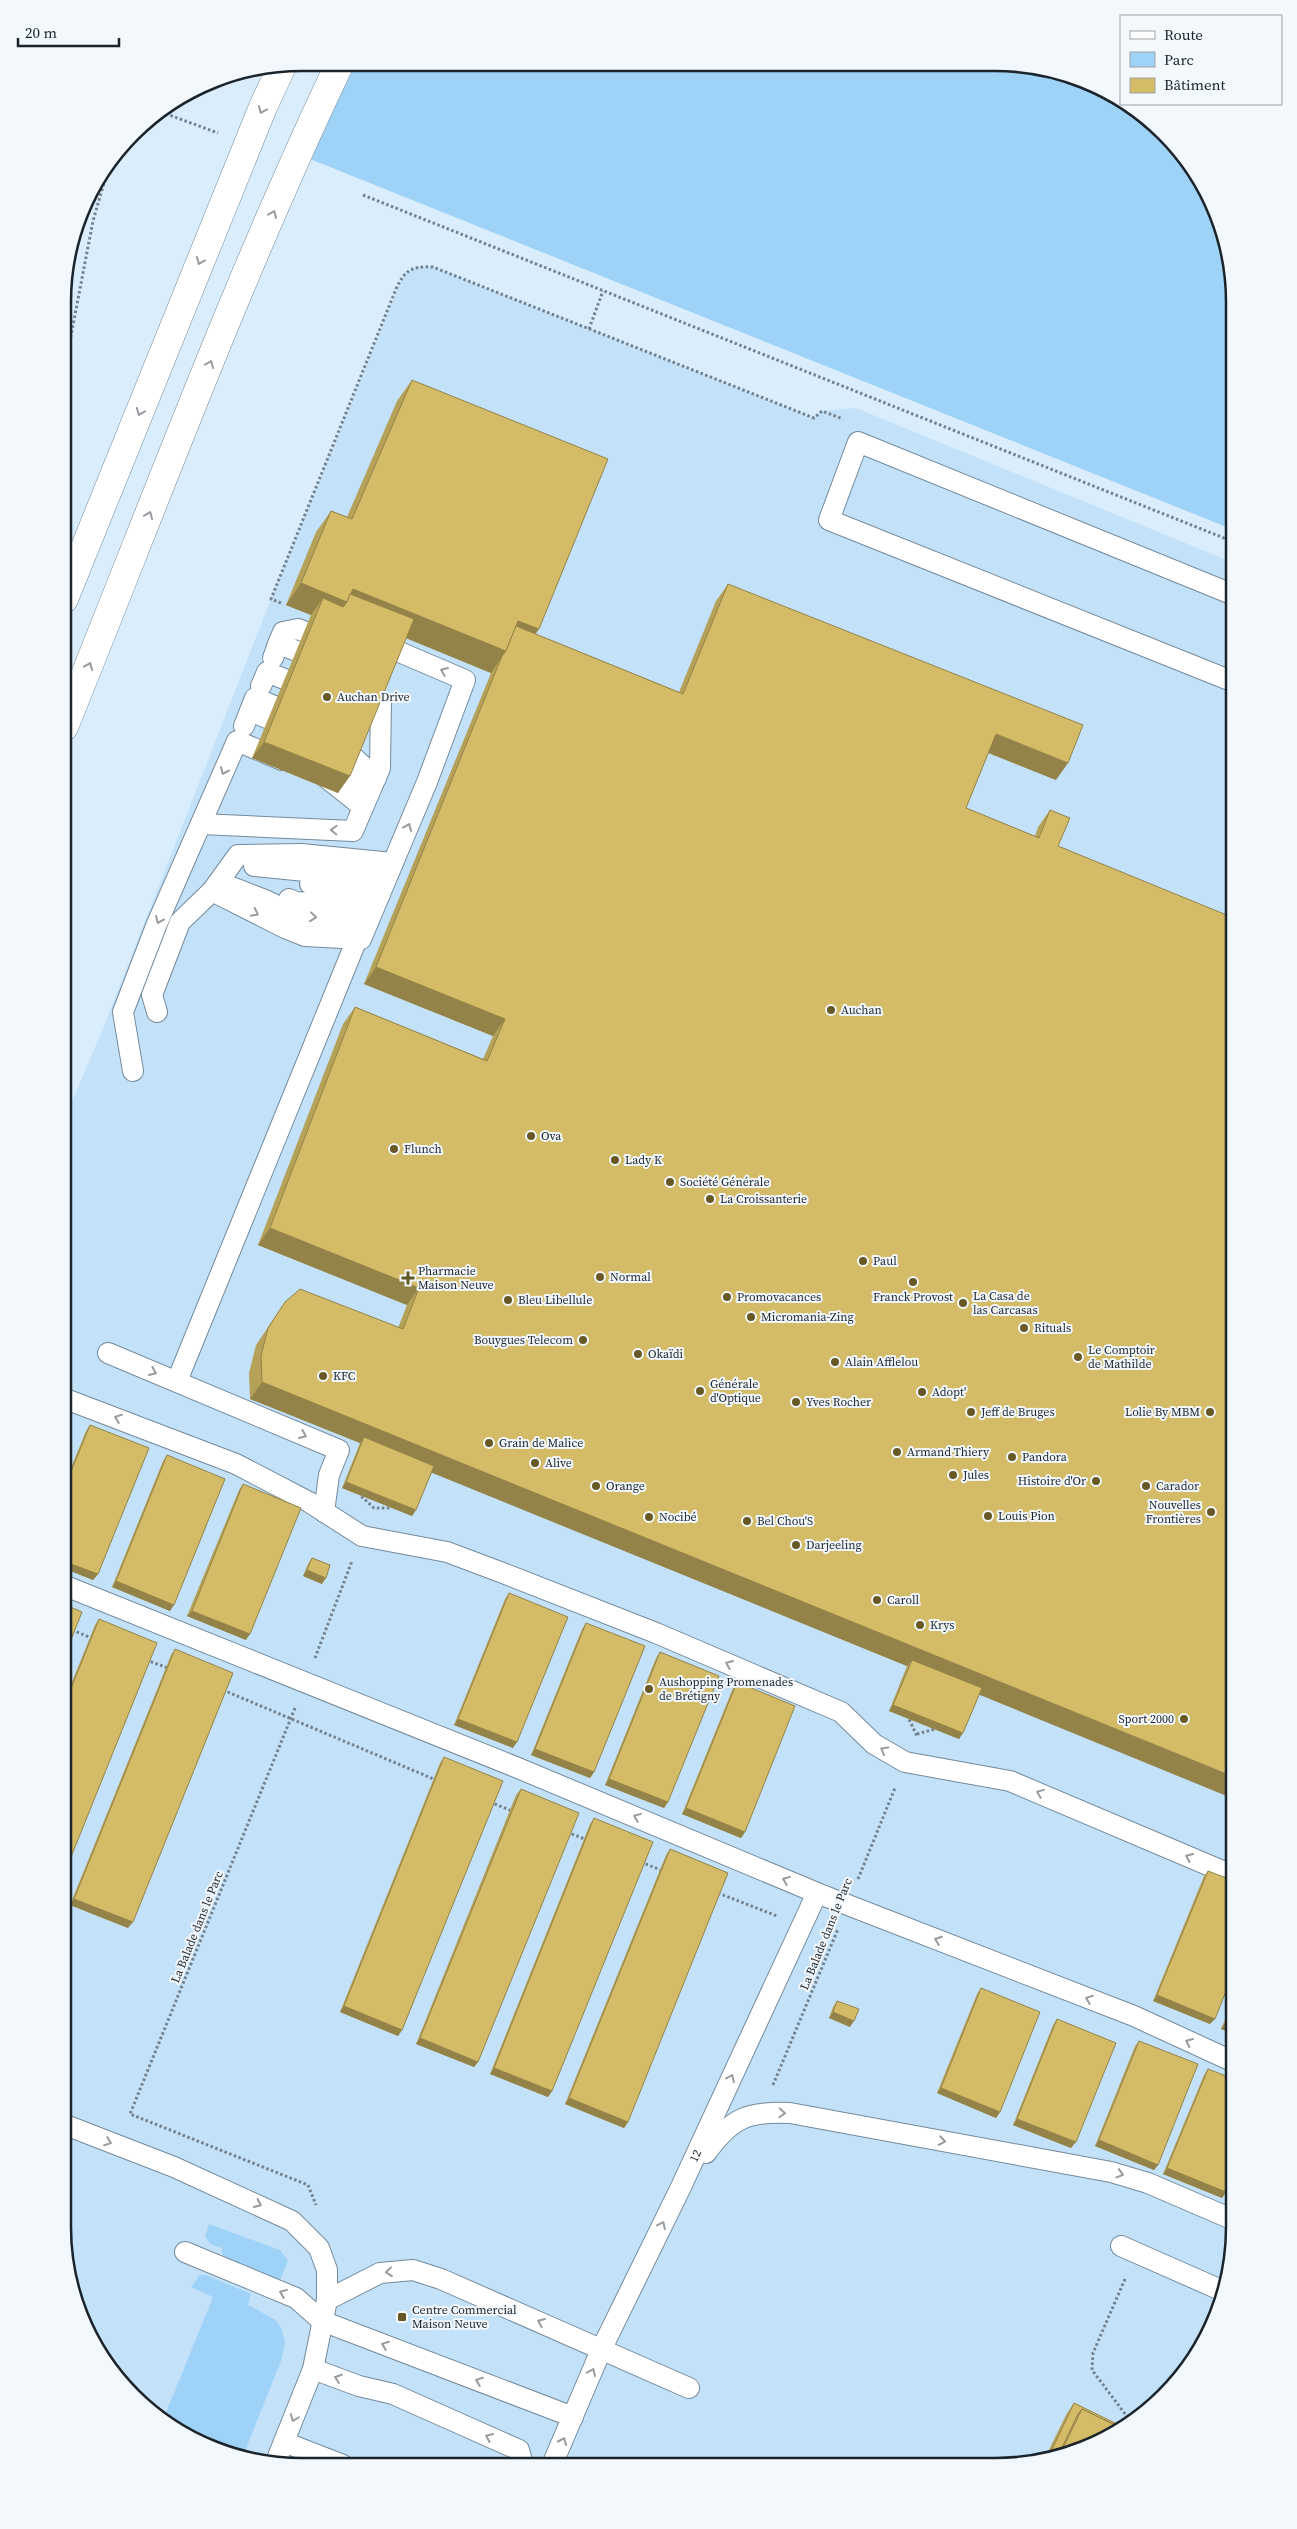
<svg xmlns="http://www.w3.org/2000/svg" width="1297" height="2529" font-family="'Source Serif 4',serif">
	<rect width="100%" height="100%" fill="#d9edfc"/>
	<polygon fill="#c3e2fa" points="419,266 433,267 814,418 822,411 856,408 1234,563 1234,2243 1216,2318 1185,2373 1128,2426 1072,2454 995,2466 271,2464 196,2442 144,2407 103,2360 75,2304 63,2227 64,1120 104,1026 271,599 404,274"/>
	<g fill="#9fd2f7">
		<polygon points="356,63 1041,67 1101,87 1121,101 1121,104 1126,104 1153,122 1194,169 1222,225 1234,302 1234,530 310,159"/>
		<polygon points="209,2224 280,2250 288,2261 279,2282 223,2260 222,2248 210,2244 205,2236"/>
		<polygon points="200,2275 206,2275 251,2294 248,2305 276,2320 282,2330 285,2343 281,2361 243,2456 196,2442 163,2420 213,2297 191,2287"/>
	</g>
	<g fill="none" stroke-linecap="round" stroke-linejoin="round">
		<defs>
			<g id="lane">
				<polyline points="278,644 283,632 298,629 329,642"/>
				<polyline points="273,658 278,644 321,660"/>
				<polyline points="1234,682 829,520 858,442 1234,595"/>
				<polyline points="261,686 267,672 309,689"/>
				<polyline points="250,711 255,698 298,716"/>
				<polyline points="244,726 250,711 293,729"/>
				<polyline points="338,743 376,778"/>
				<polyline points="332,757 369,793"/>
				<polyline points="319,772 363,807"/>
				<polyline points="201,824 353,831 380,768 381,702 359,685"/>
				<polyline points="254,866 386,879"/>
				<polyline points="221,883 265,900 296,915 368,922"/>
				<polyline points="310,884 380,894"/>
				<polyline points="212,891 285,928 305,936 361,939 427,782 465,680 376,642"/>
				<polyline points="289,899 296,902 374,907"/>
				<polyline points="157,1012 152,995 180,922 212,891 238,855 301,854 393,863"/>
				<polyline points="133,1071 123,1012 156,926 237,741 282,760"/>
				<polyline points="108,1353 339,1450 329,1475 324,1512"/>
				<polyline points="177,1381 357,939"/>
				<polyline points="63,1398 236,1464 309,1502 362,1536 447,1552 503,1573 656,1633 841,1712 874,1744 905,1762 1010,1781 1234,1876"/>
				<polyline points="63,1585 518,1768 817,1893 1134,2016 1234,2062"/>
				<polyline points="63,2124 174,2167 292,2221 319,2248 327,2270 327,2300 313,2369 275,2464"/>
				<path d="M 706,2153 C 731,2118 748,2111 790,2113 L 1111,2172 L 1148,2183 L 1234,2220"/>
				<polyline points="1121,2246 1223,2291"/>
				<polyline points="185,2252 296,2298 322,2321 573,2417"/>
				<polyline points="327,2300 380,2273 413,2270 441,2279 689,2388"/>
				<polyline points="313,2369 359,2386 393,2394 519,2450 523,2465"/>
				<polyline points="284,2442 343,2465"/>
				<path id="s1" d="M 552,2465 L 602,2348 L 680,2189 L 817,1893"/>
			</g>
			<g id="primary">
				<polyline points="64,599 263,107 282,66"/>
				<path d="M 64,727 C 154,505 237,279 340,63"/>
			</g>
		</defs>
		<use href="#lane" stroke="#738a9b" stroke-width="22"/>
		<use href="#primary" stroke="#738a9b" stroke-width="29"/>
		<g stroke="#73818c" stroke-width="3" stroke-dasharray="2.5 2.5" stroke-linecap="butt">
			<polyline points="161,112 218,133"/>
			<polyline points="363,195 1234,542"/>
			<polyline points="589,329 603,291"/>
			<polyline points="64,372 93,221 108,169"/>
			<path d="M 281,603 L 271,599 L 396,289 C 405,270 411,266 433,267 L 814,418 L 822,411 L 843,419"/>
			<polyline points="363,1492 361,1496 374,1508 391,1508 392,1505"/>
			<polyline points="72,1630 94,1639"/>
			<polyline points="315,1658 352,1561"/>
			<polyline points="146,1660 168,1668"/>
			<polyline points="223,1690 436,1780"/>
			<polyline points="295,1708 130,2114 308,2185 316,2205"/>
			<polyline points="911,1715 909,1719 917,1736"/>
			<polyline points="917,1734 935,1729 936,1726"/>
			<polyline points="490,1802 512,1811"/>
			<polyline points="567,1832 587,1840"/>
			<polyline points="641,1862 663,1871"/>
			<polyline points="858,1879 895,1788"/>
			<polyline points="718,1893 777,1916"/>
			<polyline points="773,2085 838,1929"/>
			<polyline points="1125,2279 1093,2353 1092,2370 1132,2423"/>
		</g>
		<use href="#lane" stroke="#fff" stroke-width="20"/>
		<use href="#primary" stroke="#fff" stroke-width="28"/>
	</g>
	<g fill="#b6a159">
		<polygon points="412,380 536,634 679,692 716,601 728,584 1056,780 988,753 966,808 1035,836 1038,827 1050,810 1058,846 979,1695 959,1739 889,1711 907,1666 432,1472 412,1516 342,1488 360,1443 250,1399 249,1373 256,1345 285,1302 398,1328 407,1305 258,1245 343,1024 355,1007 483,1059 493,1036 364,984 491,673 406,638 338,793 252,758 311,615 286,605 316,532 331,511 347,517 397,401"/>
		<polygon points="90,1425 98,1574 93,1580 63,1568 63,1487 86,1431"/>
		<polygon points="167,1455 170,1611 112,1587 163,1461"/>
		<polygon points="243,1484 246,1640 187,1616 239,1490"/>
		<polygon points="312,1558 322,1584 303,1576 308,1564"/>
		<polygon points="509,1593 513,1748 454,1725 505,1599"/>
		<polygon points="99,1619 63,1877 63,1704 95,1625"/>
		<polygon points="586,1623 594,1772 590,1778 531,1755 582,1629"/>
		<polygon points="175,1649 128,1928 70,1905 171,1655"/>
		<polygon points="660,1652 668,1802 664,1808 605,1785 656,1658"/>
		<polygon points="737,1682 745,1832 741,1838 682,1814 733,1688"/>
		<polygon points="444,1757 402,2030 398,2036 340,2012 440,1763"/>
		<polygon points="521,1789 478,2062 474,2067 416,2044 516,1795"/>
		<polygon points="594,1818 552,2091 548,2097 490,2074 590,1824"/>
		<polygon points="670,1849 628,2122 624,2128 565,2104 666,1855"/>
		<polygon points="1208,1871 1210,2024 1153,2001 1204,1876"/>
		<polygon points="981,1988 1000,2112 996,2118 937,2093 977,1994"/>
		<polygon points="1234,1998 1234,2034 1221,2029"/>
		<polygon points="837,2001 850,2027 829,2018 833,2007"/>
		<polygon points="1057,2019 1071,2148 1013,2125 1053,2025"/>
		<polygon points="1139,2041 1158,2165 1154,2170 1095,2146 1135,2046"/>
		<polygon points="1208,2069 1226,2192 1222,2198 1163,2174 1204,2075"/>
		<polygon points="1074,2403 1125,2428 1072,2454 1045,2458 1066,2415"/>
	</g>
	<g fill="#948348">
		<polygon points="301,583 353,589 506,651 491,673 340,611 323,598 311,615 286,605"/>
		<polygon points="518,621 539,629 524,651 507,644"/>
		<polygon points="996,734 1068,763 1056,780 984,751"/>
		<polygon points="264,742 350,776 338,793 252,758"/>
		<polygon points="376,967 505,1019 493,1036 364,984"/>
		<polygon points="270,1228 419,1288 407,1305 258,1245"/>
		<polygon points="262,1382 1234,1777 1234,1799 909,1666 912,1660 907,1666 361,1444 364,1437 360,1443 250,1399"/>
		<polygon points="346,1482 416,1510 412,1516 342,1488"/>
		<polygon points="63,1561 98,1574 93,1580 63,1568"/>
		<polygon points="307,1570 326,1578 322,1584 303,1576"/>
		<polygon points="116,1581 174,1605 170,1611 112,1587"/>
		<polygon points="192,1611 250,1634 246,1640 187,1616"/>
		<polygon points="893,1705 963,1733 959,1739 889,1711"/>
		<polygon points="458,1719 517,1742 513,1748 454,1725"/>
		<polygon points="535,1749 594,1772 590,1778 531,1755"/>
		<polygon points="609,1779 668,1802 664,1808 605,1785"/>
		<polygon points="686,1808 745,1832 741,1838 682,1814"/>
		<polygon points="74,1899 133,1922 128,1928 70,1905"/>
		<polygon points="1157,1995 1215,2019 1210,2024 1153,2001"/>
		<polygon points="344,2006 402,2030 398,2036 340,2012"/>
		<polygon points="833,2012 854,2021 850,2027 829,2018"/>
		<polygon points="1225,2023 1234,2027 1234,2034 1221,2029"/>
		<polygon points="420,2038 478,2062 474,2067 416,2044"/>
		<polygon points="494,2068 552,2091 548,2097 490,2074"/>
		<polygon points="941,2088 1000,2112 996,2118 937,2093"/>
		<polygon points="569,2098 628,2122 624,2128 565,2104"/>
		<polygon points="1017,2119 1076,2142 1071,2148 1013,2125"/>
		<polygon points="1099,2140 1158,2165 1154,2170 1095,2146"/>
		<polygon points="1167,2168 1226,2192 1222,2198 1163,2174"/>
	</g>
	<g fill="#d4bb67" stroke="#948348">
		<polygon points="412,380 608,459 539,629 518,621 506,651 353,589 347,602 301,583 331,511 352,519"/>
		<polygon points="728,584 1083,725 1068,763 996,734 966,808 1039,838 1050,810 1070,818 1058,846 1234,918 1234,1777 262,1382 261,1356 268,1328 285,1302 300,1289 403,1329 419,1288 270,1228 355,1007 487,1061 505,1019 376,967 502,656 506,651 516,626 683,694"/>
		<polygon points="350,594 414,619 350,776 264,742 323,598 343,607 347,602"/>
		<polygon points="90,1425 149,1448 98,1574 63,1561 63,1491"/>
		<polygon points="364,1437 434,1466 416,1510 346,1482"/>
		<polygon points="167,1455 225,1479 174,1605 116,1581"/>
		<polygon points="243,1484 301,1508 250,1634 192,1611"/>
		<polygon points="312,1558 330,1565 326,1578 307,1570"/>
		<polygon points="509,1593 568,1617 517,1742 458,1719"/>
		<polygon points="63,1604 82,1612 63,1660"/>
		<polygon points="99,1619 157,1643 63,1877 63,1708"/>
		<polygon points="586,1623 645,1646 594,1772 535,1749"/>
		<polygon points="175,1649 233,1673 133,1922 74,1899"/>
		<polygon points="660,1652 719,1676 668,1802 609,1779"/>
		<polygon points="912,1660 982,1688 963,1733 893,1705"/>
		<polygon points="737,1682 795,1706 745,1832 686,1808"/>
		<polygon points="444,1757 503,1781 402,2030 344,2006"/>
		<polygon points="521,1789 579,1813 478,2062 420,2038"/>
		<polygon points="594,1818 653,1842 552,2091 494,2068"/>
		<polygon points="670,1849 728,1873 628,2122 569,2098"/>
		<polygon points="1208,1871 1234,1881 1234,1971 1215,2019 1157,1995"/>
		<polygon points="981,1988 1040,2012 1000,2112 941,2088"/>
		<polygon points="837,2001 859,2009 854,2021 833,2012"/>
		<polygon points="1234,2002 1234,2027 1225,2023"/>
		<polygon points="1057,2019 1116,2043 1076,2142 1017,2119"/>
		<polygon points="1139,2041 1198,2064 1158,2165 1099,2140"/>
		<polygon points="1208,2069 1234,2079 1234,2173 1226,2192 1167,2168"/>
		<polygon points="1074,2403 1125,2428 1123,2429 1082,2409 1078,2414 1058,2456 1048,2458"/>
		<polygon points="1082,2409 1123,2429 1072,2454 1059,2456"/>
	</g>
	<defs><path id="oneway-chevron" d="M-2-3.5L2.5 0L-2 3.5" fill="none" stroke-width="1.6" stroke-linecap="round" stroke-linejoin="round" transform="scale(1.25)"/></defs>
	<g stroke="#989ca0">
		<use href="#oneway-chevron" transform="translate(262 110) rotate(113)"/>
		<use href="#oneway-chevron" transform="translate(273 214) rotate(-67)"/>
		<use href="#oneway-chevron" transform="translate(200 261) rotate(112)"/>
		<use href="#oneway-chevron" transform="translate(210 364) rotate(-68)"/>
		<use href="#oneway-chevron" transform="translate(140 412) rotate(112)"/>
		<use href="#oneway-chevron" transform="translate(149 515) rotate(-68)"/>
		<use href="#oneway-chevron" transform="translate(89 666) rotate(-68)"/>
		<use href="#oneway-chevron" transform="translate(444 671) rotate(-157)"/>
		<use href="#oneway-chevron" transform="translate(224 771) rotate(114)"/>
		<use href="#oneway-chevron" transform="translate(408 827) rotate(-67)"/>
		<use href="#oneway-chevron" transform="translate(334 830) rotate(-178)"/>
		<use href="#oneway-chevron" transform="translate(255 913) rotate(27)"/>
		<use href="#oneway-chevron" transform="translate(313 917) rotate(6)"/>
		<use href="#oneway-chevron" transform="translate(159 920) rotate(114)"/>
		<use href="#oneway-chevron" transform="translate(153 1372) rotate(23)"/>
		<use href="#oneway-chevron" transform="translate(118 1418) rotate(-159)"/>
		<use href="#oneway-chevron" transform="translate(303 1435) rotate(23)"/>
		<use href="#oneway-chevron" transform="translate(729 1664) rotate(-157)"/>
		<use href="#oneway-chevron" transform="translate(884 1750) rotate(-150)"/>
		<use href="#oneway-chevron" transform="translate(1040 1793) rotate(-158)"/>
		<use href="#oneway-chevron" transform="translate(637 1817) rotate(-158)"/>
		<use href="#oneway-chevron" transform="translate(1189 1857) rotate(-156)"/>
		<use href="#oneway-chevron" transform="translate(786 1880) rotate(-158)"/>
		<use href="#oneway-chevron" transform="translate(938 1940) rotate(-160)"/>
		<use href="#oneway-chevron" transform="translate(1089 1999) rotate(-159)"/>
		<use href="#oneway-chevron" transform="translate(1189 2042) rotate(-155)"/>
		<use href="#oneway-chevron" transform="translate(731 2078) rotate(-65)"/>
		<use href="#oneway-chevron" transform="translate(782 2113) rotate(3)"/>
		<use href="#oneway-chevron" transform="translate(942 2141) rotate(10)"/>
		<use href="#oneway-chevron" transform="translate(108 2142) rotate(21)"/>
		<use href="#oneway-chevron" transform="translate(1120 2174) rotate(17)"/>
		<use href="#oneway-chevron" transform="translate(258 2204) rotate(25)"/>
		<use href="#oneway-chevron" transform="translate(662 2225) rotate(-64)"/>
		<use href="#oneway-chevron" transform="translate(389 2272) rotate(174)"/>
		<use href="#oneway-chevron" transform="translate(283 2293) rotate(-158)"/>
		<use href="#oneway-chevron" transform="translate(541 2322) rotate(-157)"/>
		<use href="#oneway-chevron" transform="translate(385 2345) rotate(-159)"/>
		<use href="#oneway-chevron" transform="translate(592 2372) rotate(-67)"/>
		<use href="#oneway-chevron" transform="translate(338 2378) rotate(-160)"/>
		<use href="#oneway-chevron" transform="translate(479 2381) rotate(-159)"/>
		<use href="#oneway-chevron" transform="translate(294 2418) rotate(111)"/>
		<use href="#oneway-chevron" transform="translate(489 2437) rotate(-156)"/>
		<use href="#oneway-chevron" transform="translate(563 2441) rotate(-66)"/>
	</g>
	<g fill="#675825" stroke="#f3f8fc" stroke-width="2">
		<circle cx="327" cy="697" r="5"/>
		<circle cx="831" cy="1010" r="5"/>
		<circle cx="531" cy="1136" r="5"/>
		<circle cx="394" cy="1149" r="5"/>
		<circle cx="615" cy="1160" r="5"/>
		<circle cx="670" cy="1182" r="5"/>
		<circle cx="710" cy="1199" r="5"/>
		<circle cx="863" cy="1261" r="5"/>
		<circle cx="600" cy="1277" r="5"/>
		<path d="M405.5 1270.5h5v5h5v5h-5v5h-5v-5h-5v-5h5z"/>
		<circle cx="913" cy="1282" r="5"/>
		<circle cx="727" cy="1297" r="5"/>
		<circle cx="508" cy="1300" r="5"/>
		<circle cx="963" cy="1303" r="5"/>
		<circle cx="751" cy="1317" r="5"/>
		<circle cx="1024" cy="1328" r="5"/>
		<circle cx="583" cy="1340" r="5"/>
		<circle cx="638" cy="1354" r="5"/>
		<circle cx="1078" cy="1357" r="5"/>
		<circle cx="835" cy="1362" r="5"/>
		<circle cx="323" cy="1376" r="5"/>
		<circle cx="700" cy="1391" r="5"/>
		<circle cx="922" cy="1392" r="5"/>
		<circle cx="796" cy="1402" r="5"/>
		<circle cx="971" cy="1412" r="5"/>
		<circle cx="1210" cy="1412" r="5"/>
		<circle cx="489" cy="1443" r="5"/>
		<circle cx="897" cy="1452" r="5"/>
		<circle cx="1012" cy="1457" r="5"/>
		<circle cx="535" cy="1463" r="5"/>
		<circle cx="953" cy="1475" r="5"/>
		<circle cx="1096" cy="1481" r="5"/>
		<circle cx="596" cy="1486" r="5"/>
		<circle cx="1146" cy="1486" r="5"/>
		<circle cx="1211" cy="1512" r="5"/>
		<circle cx="988" cy="1516" r="5"/>
		<circle cx="649" cy="1517" r="5"/>
		<circle cx="747" cy="1521" r="5"/>
		<circle cx="796" cy="1545" r="5"/>
		<circle cx="877" cy="1600" r="5"/>
		<circle cx="920" cy="1625" r="5"/>
		<circle cx="649" cy="1689" r="5"/>
		<circle cx="1184" cy="1719" r="5"/>
		<rect x="397" y="2312" width="10" height="10" rx="2.5"/>
	</g>
	<g text-anchor="middle" stroke-width="4" stroke-linejoin="round" paint-order="stroke">
		<g font-size="12" fill="#1b242b" stroke="#f3f8fc" text-anchor="start">
			<text x="337" y="701">Auchan Drive</text>
			<text x="841" y="1014">Auchan</text>
			<text x="541" y="1140">Ova</text>
			<text x="404" y="1153">Flunch</text>
			<text x="625" y="1164">Lady K</text>
			<text x="680" y="1186">Société Générale</text>
			<text x="720" y="1203">La Croissanterie</text>
			<text x="873" y="1265">Paul</text>
			<text x="418" y="1275">Pharmacie<tspan x="418" dy="14">Maison Neuve</tspan></text>
			<text x="610" y="1281">Normal</text>
			<text x="973" y="1300">La Casa de<tspan x="973" dy="14">las Carcasas</tspan></text>
			<text x="737" y="1301">Promovacances</text>
			<text x="913" y="1301" text-anchor="middle">Franck Provost</text>
			<text x="518" y="1304">Bleu Libellule</text>
			<text x="761" y="1321">Micromania-Zing</text>
			<text x="1034" y="1332">Rituals</text>
			<text x="573" y="1344" text-anchor="end">Bouygues Telecom</text>
			<text x="1088" y="1354">Le Comptoir<tspan x="1088" dy="14">de Mathilde</tspan></text>
			<text x="648" y="1358">Okaïdi</text>
			<text x="845" y="1366">Alain Afflelou</text>
			<text x="333" y="1380">KFC</text>
			<text x="710" y="1388">Générale<tspan x="710" dy="14">d'Optique</tspan></text>
			<text x="932" y="1396">Adopt'</text>
			<text x="806" y="1406">Yves Rocher</text>
			<text x="981" y="1416">Jeff de Bruges</text>
			<text x="1200" y="1416" text-anchor="end">Lolie By MBM</text>
			<text x="499" y="1447">Grain de Malice</text>
			<text x="907" y="1456">Armand Thiery</text>
			<text x="1022" y="1461">Pandora</text>
			<text x="545" y="1467">Alive</text>
			<text x="963" y="1479">Jules</text>
			<text x="1086" y="1485" text-anchor="end">Histoire d'Or</text>
			<text x="606" y="1490">Orange</text>
			<text x="1156" y="1490">Carador</text>
			<text x="1201" y="1509" text-anchor="end">Nouvelles<tspan x="1201" dy="14">Frontières</tspan></text>
			<text x="998" y="1520">Louis Pion</text>
			<text x="659" y="1521">Nocibé</text>
			<text x="757" y="1525">Bel Chou'S</text>
			<text x="806" y="1549">Darjeeling</text>
			<text x="887" y="1604">Caroll</text>
			<text x="930" y="1629">Krys</text>
			<text x="659" y="1686">Aushopping Promenades<tspan x="659" dy="14">de Brétigny</tspan></text>
			<text x="1174" y="1723" text-anchor="end">Sport 2000</text>
			<text x="412" y="2314">Centre Commercial<tspan x="412" dy="14">Maison Neuve</tspan></text>
		</g>
		<g font-size="12" fill="#1b242b" stroke="#f3f8fc">
			<text transform="translate(197 1927) rotate(-68)" y="4">La Balade dans le Parc</text>
			<text transform="translate(826 1934) rotate(-68)" y="4">La Balade dans le Parc</text>
			<text dy="4" stroke="none"><textPath href="#s1" startOffset="341">12</textPath></text>
		</g>
	</g>
	<path d="M0 0H1297V2529H0ZM302 71H995A231 231 0 0 1 1226 302V2227A231 231 0 0 1 995 2458H302A231 231 0 0 1 71 2227V302A231 231 0 0 1 302 71Z" fill="#f3f8fc" fill-rule="evenodd"/>
	<path fill="none" stroke="#1b242b" stroke-width="2.5" d="M302 71H995A231 231 0 0 1 1226 302V2227A231 231 0 0 1 995 2458H302A231 231 0 0 1 71 2227V302A231 231 0 0 1 302 71Z"/>
	<rect x="1120" y="15" width="162" height="90" fill="#f3f8fc" stroke="#9da3a8"/>
	<rect x="1130" y="31" width="25" height="8" fill="#ffffff" stroke="#9da3a8"/>
	<text x="1164" y="40" font-size="15" fill="#1b242b">Route</text>
	<rect x="1130" y="52" width="25" height="15" fill="#9fd2f7" stroke="#9da3a8"/>
	<text x="1164" y="65" font-size="15" fill="#1b242b">Parc</text>
	<rect x="1130" y="78" width="25" height="15" fill="#d4bb67" stroke="#9da3a8"/>
	<text x="1164" y="90" font-size="15" fill="#1b242b">Bâtiment</text>
	<path d="M18 38v8h101v-8" fill="none" stroke="#1b242b" stroke-width="2.5"/>
	<text x="25" y="38" font-size="15" fill="#1b242b" stroke="#f3f8fc" stroke-width="4" paint-order="stroke">20 m</text>
</svg>
